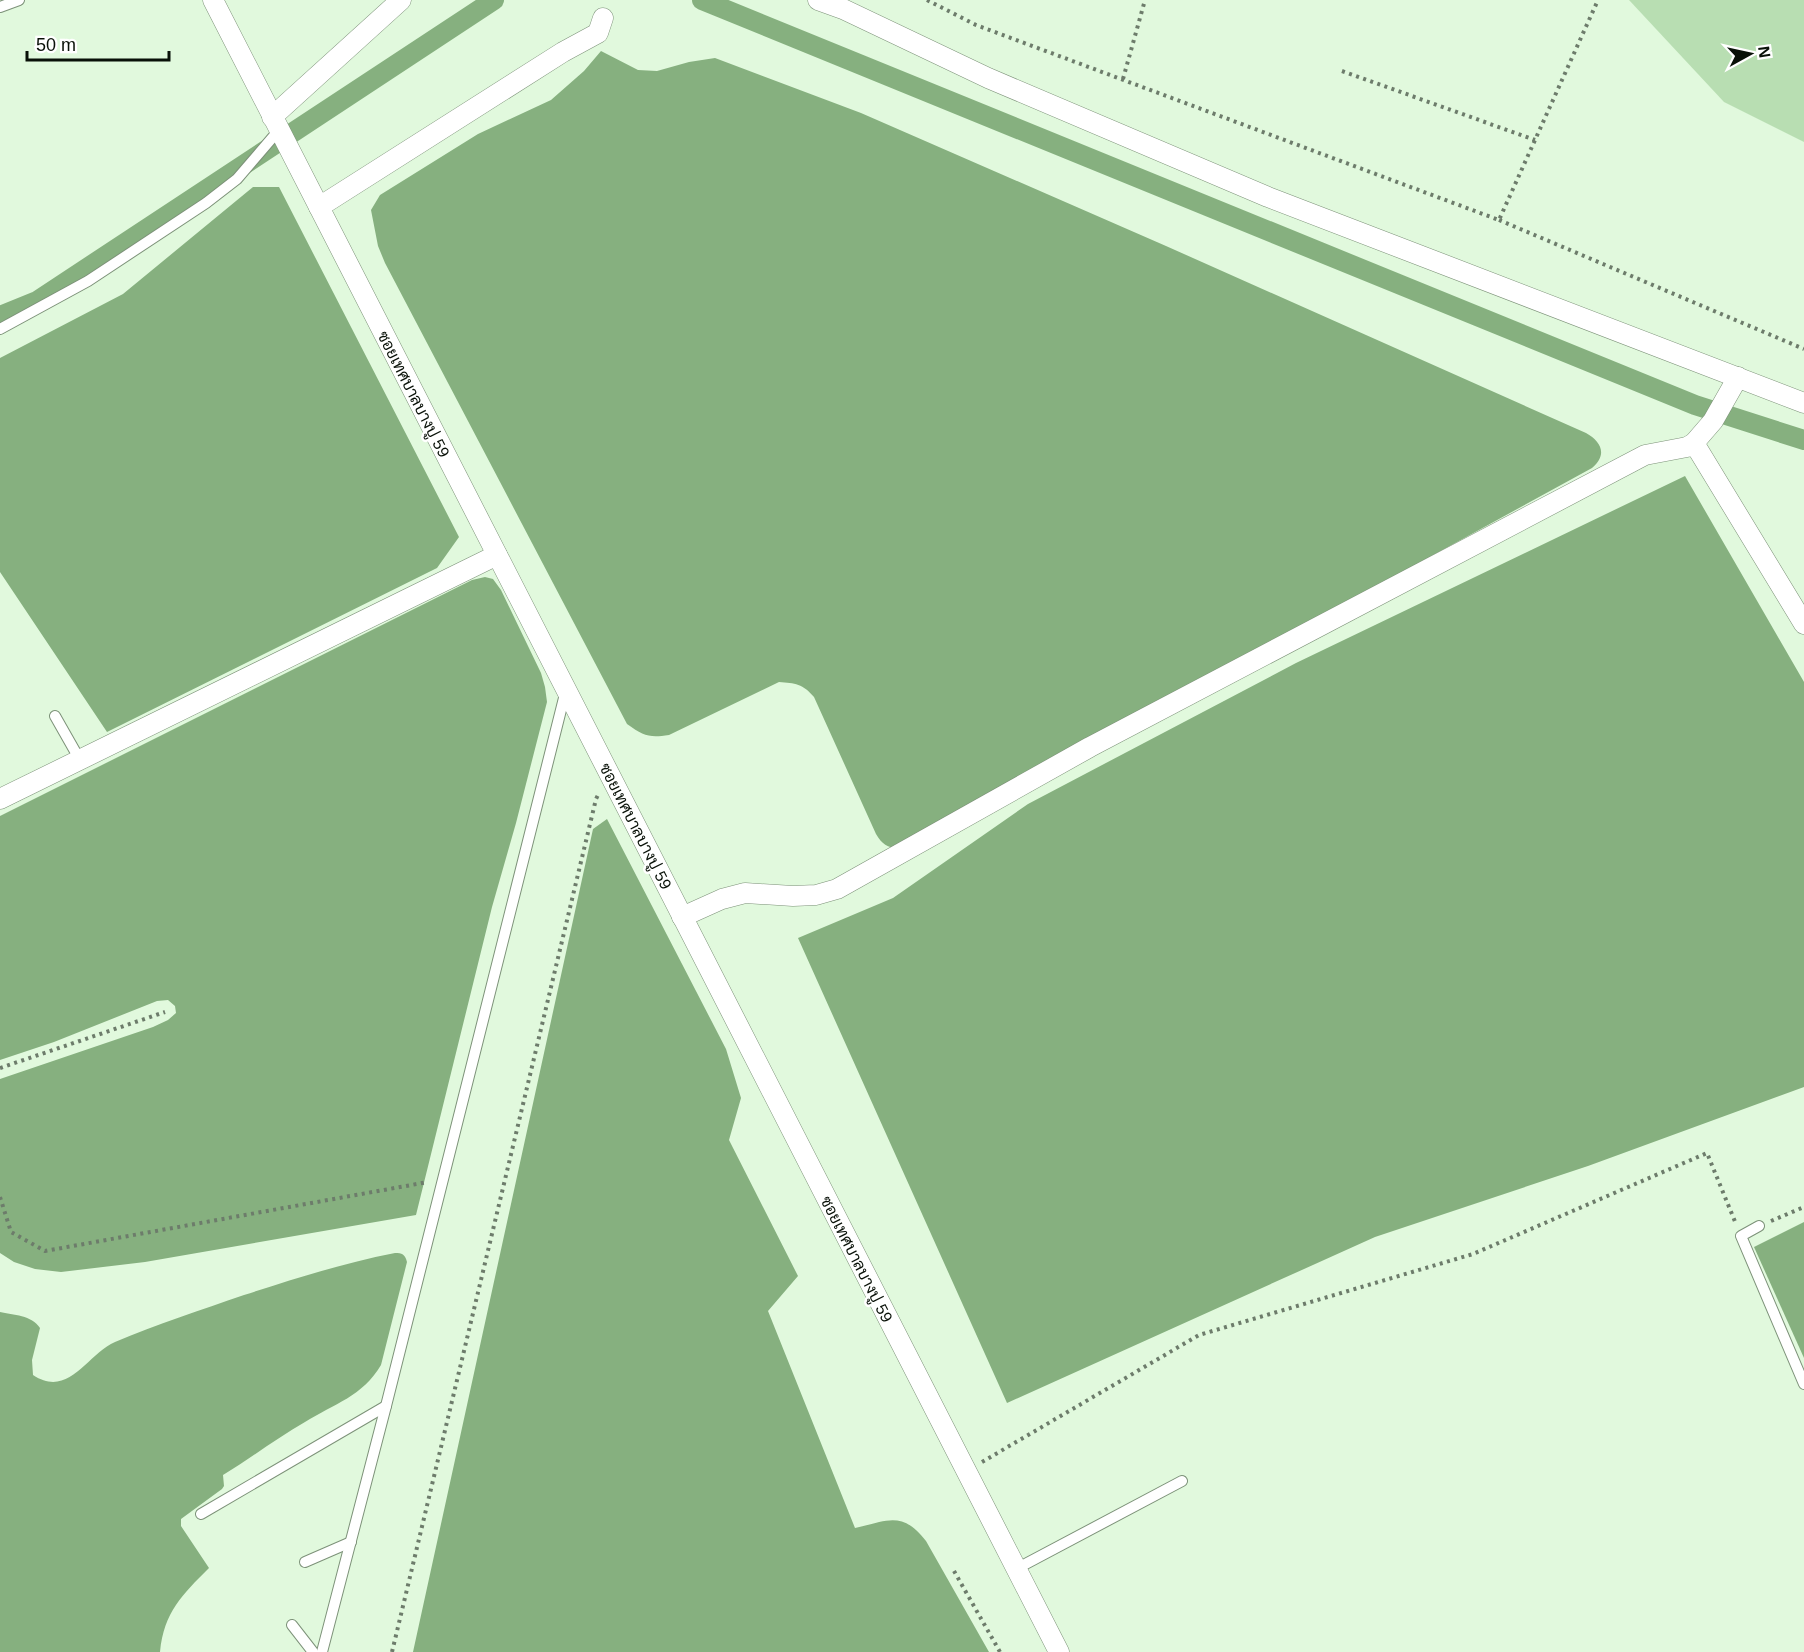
<svg xmlns="http://www.w3.org/2000/svg" width="1804" height="1652" font-family="Arial,Sarabun,sans-serif">
	<rect width="100%" height="100%" fill="#e1f9dd"/>
	<polygon fill="#b8deb2" points="1629,0 1804,0 1804,142 1724,102"/>
	<g fill="#86b07f">
		<path d="M 601,51 L 638,70 L 657,71 L 689,62 L 715,58 L 861,113 L 1166,246 L 1586,433 C 1601,441 1608,455 1592,468 L 899,848 C 887,848 882,844 876,834 L 814,697 C 803,684 795,683 779,682 L 669,735 C 649,738 644,736 627,724 L 385,263 L 378,246 L 371,210 L 380,195 L 478,134 L 551,100 L 584,71 Z"/>
		<polygon points="253,187 279,187 459,537 437,568 107,732 0,572 0,358 123,294"/>
		<polygon points="1685,476 1804,682 1804,1087 1588,1166 1375,1237 1007,1403 798,938 893,898 1028,804 1296,663"/>
		<polygon points="485,577 493,579 501,590 541,673 545,687 547,702 516,823 492,907 416,1215 145,1262 61,1272 35,1269 14,1262 0,1253 0,1079 153,1027 168,1020 176,1013 175,1006 168,1000 157,1001 54,1042 0,1060 0,816 472,580"/>
		<path d="M 607,819 L 726,1049 L 741,1098 L 729,1140 L 798,1276 L 768,1311 L 855,1528 C 887,1521 902,1510 926,1541 L 989,1652 L 413,1652 L 593,829 Z"/>
		<polygon points="1804,1222 1804,1358 1754,1247"/>
		<path d="M 395,1253 C 402,1253 405,1254 407,1262 L 381,1365 C 363,1396 334,1404 305,1422 C 277,1438 251,1458 223,1475 L 224,1486 L 222,1489 L 181,1519 L 181,1526 L 209,1568 C 182,1595 164,1612 160,1652 L 0,1652 L 0,1312 C 13,1315 32,1315 40,1328 L 32,1360 L 33,1375 C 69,1399 87,1354 115,1342 C 157,1324 201,1310 244,1295 C 294,1279 343,1263 395,1253 Z"/>
	</g>
	<g fill="none" stroke-linecap="round" stroke-linejoin="round">
		<g stroke="#86b07f" stroke-width="20">
			<polyline points="702,0 1695,405 1804,440"/>
			<polyline points="0,316 37,301 494,0"/>
		</g>
		<defs>
			<g id="service">
				<polyline points="0,7 19,0"/>
				<polyline points="0,329 88,281 206,203 237,179 279,130"/>
				<polyline points="55,716 80,760"/>
				<polyline points="1759,1226 1741,1236 1804,1384"/>
				<polyline points="201,1514 386,1406"/>
				<polyline points="305,1562 351,1542"/>
				<polyline points="1016,1569 1182,1481"/>
				<polyline points="292,1625 313,1652"/>
				<polyline points="322,1652 386,1406 566,690"/>
			</g>
			<g id="minor">
				<polyline points="213,0 1059,1652"/>
				<polyline points="818,0 843,9 988,78 1268,197 1804,403"/>
				<polyline points="272,117 401,0"/>
				<polyline points="319,207 563,52 598,33 603,18"/>
				<polyline points="1694,443 1804,624"/>
				<polyline points="0,799 497,555"/>
				<polyline points="682,917 722,899 745,893 793,896 816,895 837,889 1090,747 1645,455 1687,447 1694,443 1713,421 1738,377"/>
			</g>
		</defs>
		<use href="#service" stroke="#7d9279" stroke-width="12"/>
		<use href="#minor" stroke="#7d9279" stroke-width="21"/>
		<g stroke="#6d7c6b" stroke-width="4" stroke-dasharray="3 4.5" stroke-linecap="butt">
			<polyline points="927,0 976,25 1499,220 1598,0"/>
			<polyline points="1342,71 1535,140"/>
			<polyline points="1123,79 1145,0"/>
			<polyline points="1499,220 1804,349"/>
			<polyline points="0,1068 165,1012"/>
			<polyline points="0,1197 11,1232 45,1251 428,1182"/>
			<polyline points="1771,1221 1804,1207"/>
			<polyline points="982,1462 1199,1335 1473,1254 1707,1153 1736,1224"/>
			<polyline points="954,1571 1000,1652"/>
			<polyline points="392,1652 596,799 599,793"/>
		</g>
		<use href="#service" stroke="#fff" stroke-width="10"/>
		<use href="#minor" stroke="#fff" stroke-width="20"/>
	</g>
	<g text-anchor="middle" stroke-width="5" stroke-linejoin="round" paint-order="stroke">
		<g font-size="16" fill="#091108" stroke="#fff">
			<text transform="translate(414 394) rotate(63)" y="6">ซอยเทศบาลบางปู 59</text>
			<text transform="translate(636 826) rotate(63)" y="6">ซอยเทศบาลบางปู 59</text>
			<text transform="translate(857 1259) rotate(63)" y="6">ซอยเทศบาลบางปู 59</text>
		</g>
	</g>
	<g transform="translate(1750 54) rotate(82)" stroke="#ffffff" stroke-width="4.5" paint-order="stroke">
	<path d="M0-4.5L10 22L0 15L-10 22Z" fill="#091108"/>
	<text y="-9" font-size="16" font-weight="bold" text-anchor="middle" fill="#091108">N</text>
	</g>
	<path d="M27 51v9h142v-9" fill="none" stroke="#091108" stroke-width="3"/>
	<text x="36" y="51" font-size="18" fill="#091108" stroke="#ffffff" stroke-width="4.5" paint-order="stroke">50 m</text>
</svg>
